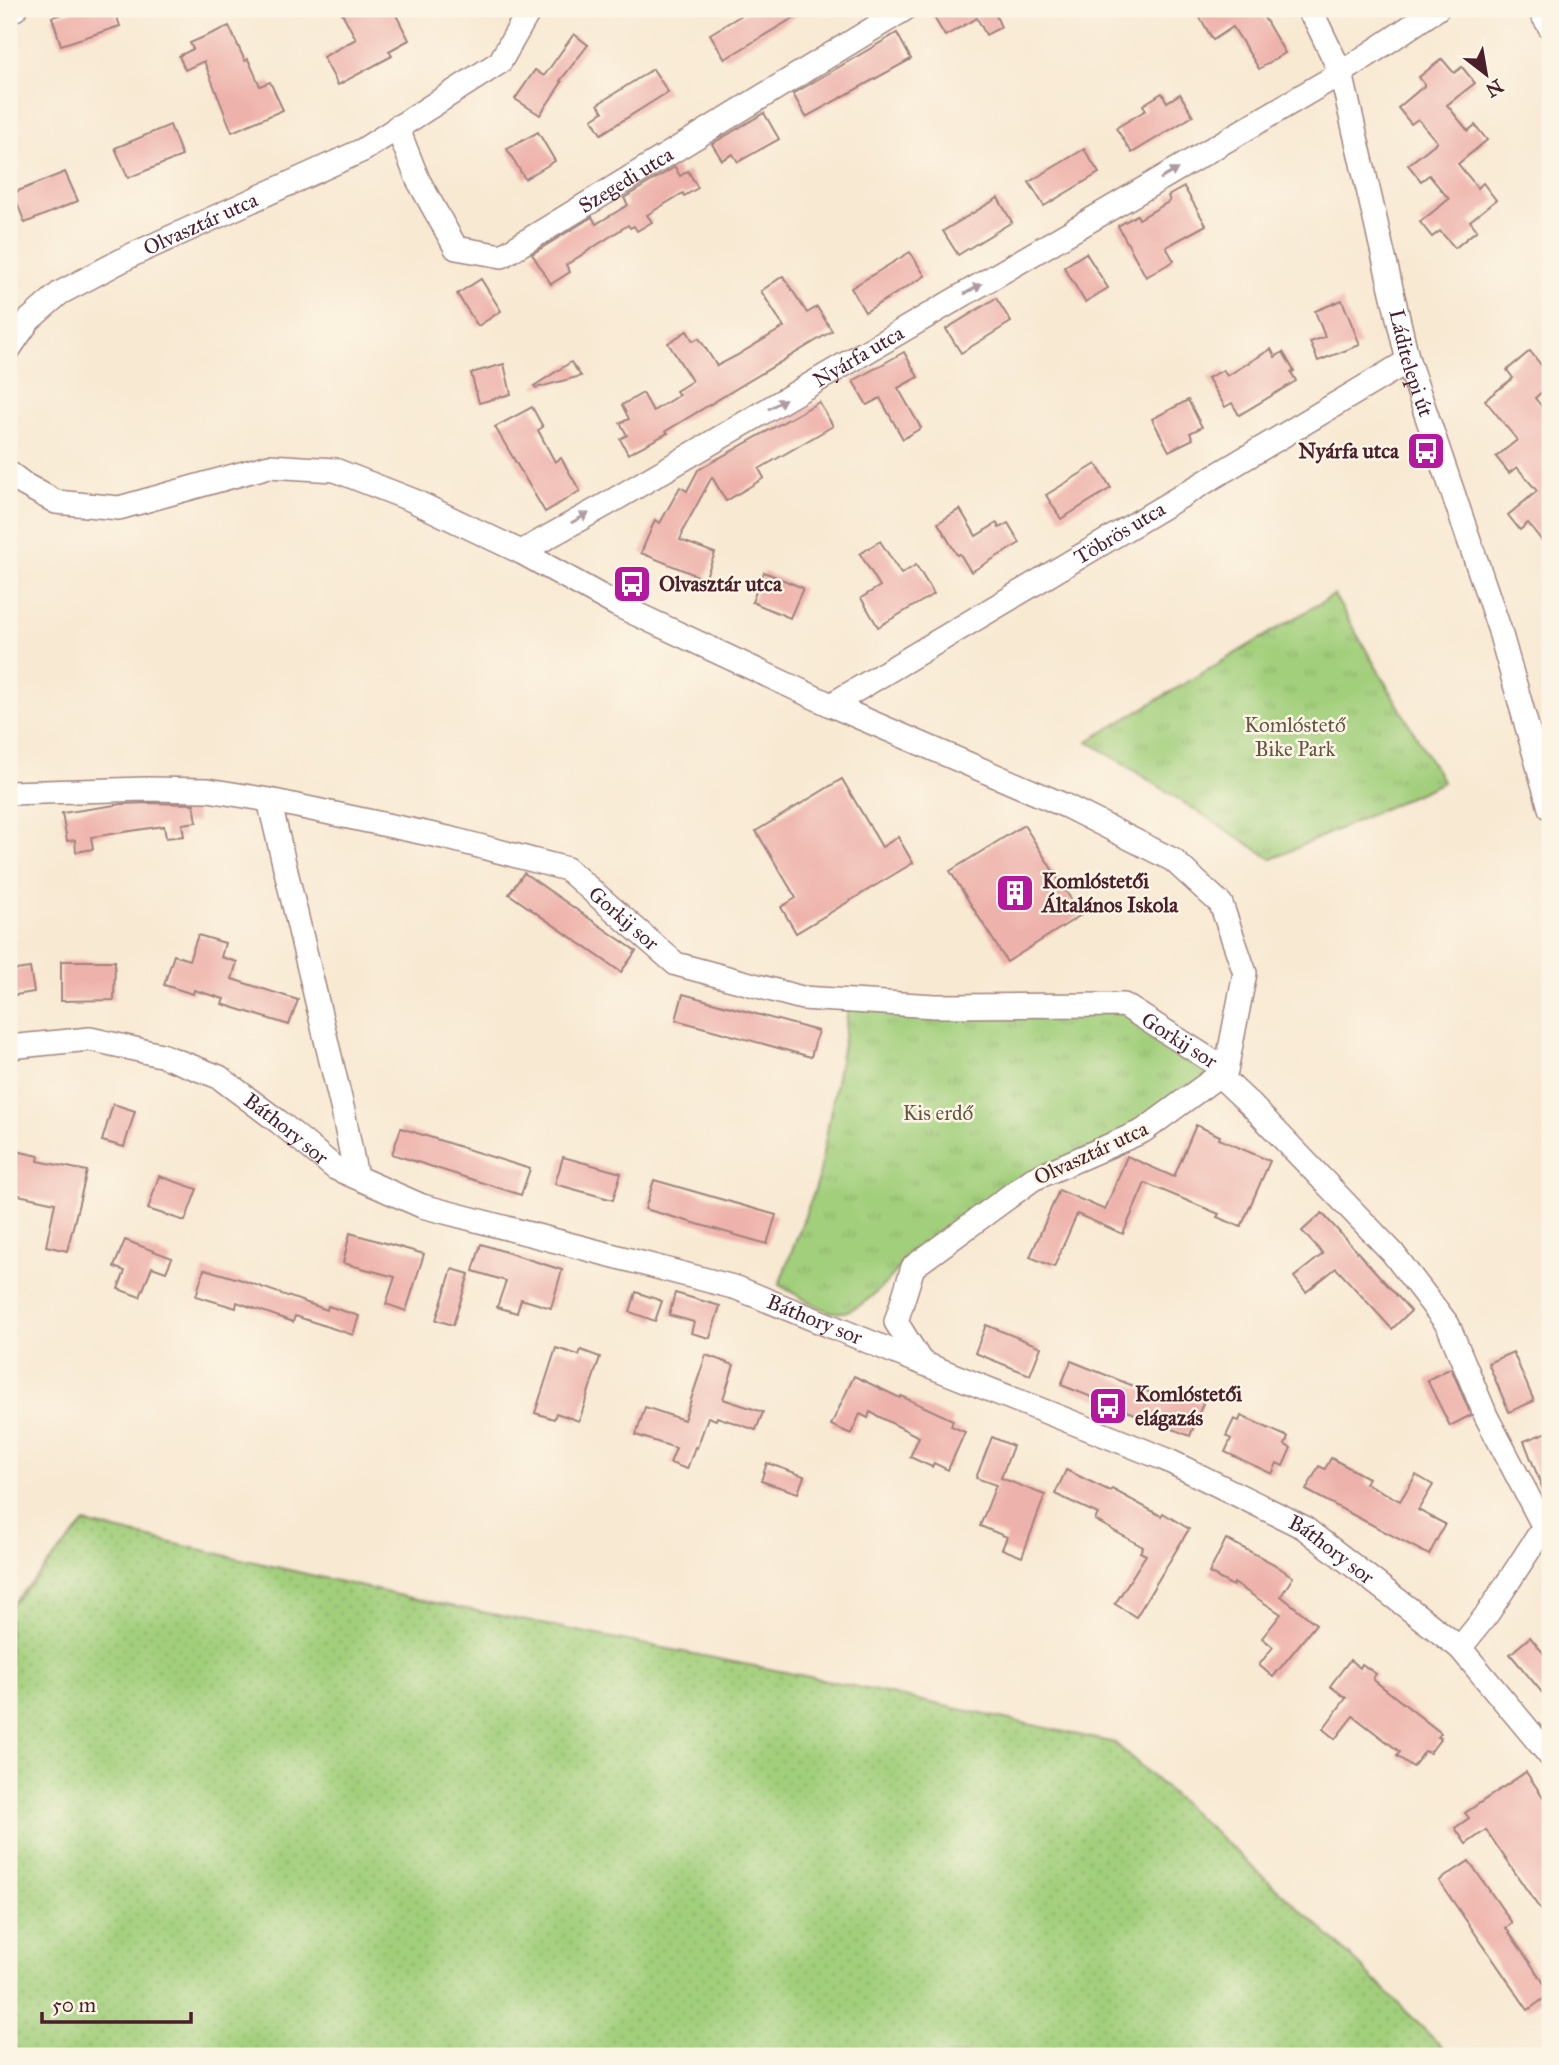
<svg xmlns="http://www.w3.org/2000/svg" width="1559" height="2065" font-family="'IM FELL Great Primer',serif">
	<defs>
		<pattern id="grass-dots" width="8" height="8" patternUnits="userSpaceOnUse" patternTransform="scale(1.75)"><rect width="8" height="8" fill="#a2cf7c"/><path d="M2 2h.1M6 6h.1" fill="none" stroke="#8db16b" stroke-width="1.8" stroke-linecap="round"/></pattern>
		<pattern id="park-tufts" width="24" height="20" patternUnits="userSpaceOnUse" patternTransform="scale(1.75)"><rect width="24" height="20" fill="#a2cf7c"/><path d="M3 7l-1-3M5 7V3M7 7l1-3M15 17l-1-3M17 17v-4M19 17l1-3" fill="none" stroke="#8db16b"/></pattern>
	</defs>
	<rect width="100%" height="100%" fill="#fcf5e5"/>
	<filter id="ink" filterUnits="userSpaceOnUse"><feTurbulence type="fractalNoise" baseFrequency=".0143" numOctaves="2"/><feDisplacementMap in="SourceGraphic" scale="14" xChannelSelector="R" yChannelSelector="G"/><feConvolveMatrix kernelMatrix="1 2 1 2 8 2 1 2 1" color-interpolation-filters="sRGB"/></filter>
	<filter id="wash" filterUnits="userSpaceOnUse"><feTurbulence type="fractalNoise" baseFrequency=".00686" numOctaves="4" result="noise"/><feDisplacementMap in="SourceGraphic" scale="28" xChannelSelector="R" yChannelSelector="G"/><feGaussianBlur stdDeviation="1.57" result="paint"/><feColorMatrix in="noise" values="0 0 0 0 0 0 0 0 0 0 0 0 0 0 0 0 0 1.4 0 .05"/><feComposite in="paint" operator="in"/></filter>
	<g filter="url(#wash)">
		<rect width="100%" height="100%" fill="#f8e9d3"/>
		<polygon fill="url(#grass-dots)" stroke="#767754" stroke-width="2" points="85,1523 406,1597 830,1681 1115,1743 1335,1941 1451,2056 9,2056 9,1608"/>
		<g fill="url(#park-tufts)" stroke="#767754" stroke-width="2">
			<polygon points="1334,595 1443,782 1272,859 1088,741"/>
			<path d="M 849,1001 L 1124,1005 L 1219,1075 L 906,1260 C 891,1278 859,1317 833,1312 C 820,1310 793,1292 779,1285 L 818,1181 L 845,1033 Z"/>
		</g>
		<g id="blocks">
			<g fill="#eeb2ac">
				<polygon points="79,9 114,9 120,26 61,45 52,17"/>
				<polygon points="340,9 393,9 409,40 389,51 392,56 338,85 323,57 356,39"/>
				<polygon points="752,9 808,9 725,59 710,34"/>
				<polygon points="929,9 993,9 1001,27 986,35 977,18 945,36"/>
				<polygon points="1195,9 1259,9 1285,53 1259,69 1233,27 1213,40"/>
				<polygon points="229,26 245,61 248,59 260,86 270,82 283,110 232,132 204,61 185,70 179,56 193,49 190,43"/>
				<polygon points="897,33 911,59 806,117 793,94"/>
				<polygon points="574,34 588,45 560,81 562,82 540,115 515,99 535,70 544,76"/>
				<polygon points="1442,59 1454,73 1462,67 1475,83 1447,105 1468,131 1475,125 1487,140 1458,164 1478,188 1483,183 1496,200 1470,221 1477,230 1455,248 1440,231 1432,237 1420,222 1449,199 1429,175 1421,181 1408,165 1437,142 1418,119 1411,124 1398,108 1425,85 1419,77"/>
				<polygon points="653,69 668,92 601,134 592,119 603,112 598,104"/>
				<polygon points="1162,93 1167,102 1180,94 1193,116 1132,153 1116,128 1146,110 1143,105"/>
				<polygon points="764,113 779,139 738,162 733,154 722,160 712,144"/>
				<polygon points="170,125 182,156 128,178 115,148"/>
				<polygon points="538,132 555,161 525,179 507,149"/>
				<polygon points="1084,149 1099,173 1044,206 1029,182"/>
				<polygon points="675,167 680,176 688,171 698,188 684,196 683,193 647,215 652,222 637,231 634,226 630,228 628,225 566,265 570,272 551,284 532,254 592,217 596,224 628,205 624,198"/>
				<polygon points="65,172 78,201 25,223 13,193"/>
				<polygon points="1184,187 1206,225 1166,247 1174,261 1146,277 1118,226 1137,215 1139,219 1170,201 1168,196"/>
				<polygon points="998,198 1012,222 958,255 943,231"/>
				<polygon points="910,252 925,276 865,312 851,288"/>
				<polygon points="1086,253 1108,288 1085,302 1064,267"/>
				<polygon points="783,276 807,313 817,307 832,331 666,431 668,433 628,454 620,439 627,435 620,423 629,419 622,405 643,393 653,411 679,395 676,391 692,381 668,343 687,331 693,341 699,338 717,366 736,356 784,327 761,291"/>
				<polygon points="481,279 501,311 478,326 457,294"/>
				<polygon points="996,298 1011,322 961,353 946,329"/>
				<polygon points="1342,300 1360,345 1318,361 1310,342 1325,337 1315,311"/>
				<polygon points="1271,349 1275,357 1283,352 1294,371 1291,372 1296,381 1239,415 1232,403 1225,407 1208,378 1223,370 1227,376"/>
				<polygon points="1530,351 1542,366 1550,359 1550,385 1535,398 1550,417 1550,551 1528,523 1520,530 1508,515 1537,491 1517,467 1509,473 1496,457 1517,440 1485,400 1513,378 1507,370"/>
				<polygon points="904,352 918,377 898,388 921,428 903,439 880,398 867,405 853,381"/>
				<polygon points="571,362 581,376 536,388 534,386"/>
				<polygon points="504,364 511,394 479,403 471,373"/>
				<polygon points="1188,400 1202,427 1190,433 1193,439 1169,451 1152,419"/>
				<polygon points="819,402 833,426 759,469 764,478 726,501 712,477 682,532 683,533 680,540 715,553 705,579 641,553 655,520 660,523 680,487 687,491 698,470"/>
				<polygon points="532,407 543,427 538,430 555,462 561,458 580,491 545,512 495,427"/>
				<polygon points="1096,464 1111,488 1061,519 1046,495"/>
				<polygon points="960,509 976,536 997,523 999,528 1008,523 1020,543 971,572 960,554 957,555 938,523"/>
				<polygon points="880,541 901,574 916,565 934,594 878,627 861,598 880,586 860,554"/>
				<polygon points="764,572 803,588 790,618 752,602"/>
				<polygon points="842,779 882,847 898,837 913,863 796,933 781,907 796,898 756,831"/>
				<polygon points="147,803 194,804 197,822 182,824 184,836 166,838 164,826 91,837 93,849 76,852 75,840 67,841 62,813 122,804"/>
				<polygon points="1024,825 1081,915 1007,962 950,871"/>
				<polygon points="524,873 636,951 621,972 509,894"/>
				<polygon points="198,935 225,943 221,957 237,962 232,979 298,1000 289,1025 222,1004 224,999 194,990 193,994 164,985 174,955 189,960"/>
				<polygon points="61,961 115,961 114,1000 61,1001"/>
				<polygon points="30,968 34,992 9,996 9,971"/>
				<polygon points="683,994 818,1031 811,1057 676,1020"/>
				<polygon points="113,1104 135,1111 124,1147 102,1141"/>
				<polygon points="1196,1125 1220,1136 1219,1139 1270,1161 1241,1227 1217,1217 1219,1214 1145,1183 1123,1234 1077,1214 1054,1267 1030,1257 1059,1190 1105,1210 1127,1156 1174,1177"/>
				<polygon points="401,1128 530,1169 521,1195 392,1154"/>
				<polygon points="16,1151 39,1156 38,1161 87,1171 67,1251 46,1246 55,1203 9,1193 9,1156 15,1157"/>
				<polygon points="563,1157 621,1173 613,1200 555,1184"/>
				<polygon points="159,1176 197,1189 185,1221 148,1209"/>
				<polygon points="654,1180 776,1215 767,1244 645,1209"/>
				<polygon points="1322,1213 1411,1311 1392,1329 1336,1268 1306,1292 1294,1277 1323,1254 1302,1231"/>
				<polygon points="350,1233 424,1254 406,1311 386,1304 395,1277 343,1263"/>
				<polygon points="125,1240 172,1258 166,1272 152,1267 140,1297 118,1289 125,1271 114,1267"/>
				<polygon points="481,1244 562,1270 551,1308 521,1299 517,1313 497,1307 506,1281 473,1271"/>
				<polygon points="204,1269 239,1279 327,1310 328,1306 359,1316 353,1335 295,1316 293,1322 237,1302 236,1308 196,1296"/>
				<polygon points="452,1269 469,1274 453,1325 436,1320"/>
				<polygon points="636,1292 662,1301 655,1321 630,1312"/>
				<polygon points="675,1293 720,1306 710,1338 691,1333 694,1322 669,1315"/>
				<polygon points="986,1325 1041,1347 1030,1375 975,1353"/>
				<polygon points="556,1348 579,1355 581,1350 600,1357 579,1421 556,1413 554,1419 535,1413"/>
				<polygon points="1513,1352 1534,1401 1509,1412 1488,1363"/>
				<polygon points="706,1355 734,1365 723,1399 763,1412 756,1430 717,1417 716,1420 708,1417 697,1448 695,1447 687,1469 670,1463 676,1448 636,1435 645,1407 684,1420"/>
				<polygon points="1071,1361 1166,1399 1170,1390 1203,1403 1190,1436 1061,1385"/>
				<polygon points="1451,1368 1471,1415 1450,1426 1427,1380"/>
				<polygon points="854,1376 900,1398 901,1396 953,1420 951,1426 965,1432 948,1470 934,1463 932,1467 910,1457 919,1437 870,1412 868,1418 860,1414 851,1434 831,1425"/>
				<polygon points="1241,1416 1288,1437 1285,1445 1291,1448 1283,1466 1277,1463 1272,1474 1225,1452 1231,1439 1226,1436 1234,1419 1239,1421"/>
				<polygon points="1550,1431 1550,1505 1549,1505 1524,1441"/>
				<polygon points="992,1437 1013,1446 1001,1478 1045,1495 1022,1557 1002,1549 1007,1537 980,1526 996,1485 976,1478"/>
				<polygon points="1331,1458 1368,1478 1365,1483 1400,1501 1416,1475 1433,1485 1418,1510 1445,1524 1429,1555 1306,1490 1319,1466 1325,1469"/>
				<polygon points="767,1463 804,1476 798,1493 761,1481"/>
				<polygon points="1066,1470 1110,1491 1112,1489 1161,1516 1163,1513 1189,1529 1136,1617 1115,1604 1146,1555 1140,1552 1143,1547 1095,1520 1098,1514 1055,1494"/>
				<polygon points="1226,1539 1274,1564 1293,1577 1281,1596 1316,1624 1273,1677 1259,1665 1273,1647 1262,1638 1281,1614 1234,1583 1233,1586 1209,1573"/>
				<polygon points="1530,1637 1550,1661 1550,1702 1510,1654"/>
				<polygon points="1350,1660 1360,1668 1362,1664 1376,1674 1373,1678 1375,1681 1441,1733 1438,1737 1441,1738 1430,1753 1425,1751 1413,1767 1397,1756 1400,1752 1353,1716 1335,1739 1323,1729 1346,1698 1330,1686"/>
				<polygon points="1526,1772 1550,1807 1550,1924 1486,1830 1466,1844 1455,1828 1469,1818 1465,1813"/>
				<polygon points="1469,1861 1512,1923 1506,1928 1550,1992 1550,1994 1528,2010 1439,1881"/>
			</g>
		</g>
	</g>
	<g filter="url(#ink)">
		<use href="#blocks" fill-opacity="0" stroke="#a1847f" stroke-width="2"/>
		<g fill="none" stroke-linecap="round" stroke-linejoin="round">
			<defs>
				<g id="minor">
					<path id="s1" d="M 1307,9 L 1316,21 L 1341,73 L 1408,361 L 1499,628 L 1550,808"/>
					<polyline points="1539,9 1550,27"/>
					<polyline points="9,10 15,9"/>
					<path id="s2" d="M 397,127 L 418,180 L 456,248 L 502,256 L 905,9"/>
					<path id="s3" d="M 9,349 L 29,320 L 60,293 L 132,255 L 363,150 L 500,62 L 530,9"/>
					<polyline points="9,473 25,485 56,502 119,508 269,466 335,470 412,500 521,552 617,605 831,705 1066,806 1173,860 1221,904 1245,973 1226,1070 1143,1131 1033,1179 913,1267 896,1322 921,1362"/>
					<path id="s4" d="M 521,552 L 607,504 L 1341,73 L 1437,9"/>
					<path id="s5" d="M 831,705 L 1408,361"/>
					<path id="s6" d="M 9,793 L 147,789 L 208,790 L 269,800 L 448,838 L 567,869 L 676,964 L 802,998 L 935,1006 L 1124,1005 L 1226,1070"/>
					<polyline points="269,800 343,1111 356,1177"/>
					<path id="s7" d="M 9,1047 L 90,1039 L 161,1055 L 219,1077 L 279,1122 L 335,1168 L 422,1206 L 737,1288 L 892,1351 L 1165,1459 L 1303,1527 L 1460,1648 L 1550,1756"/>
					<polyline points="1219,1075 1252,1106 1392,1252 1448,1325 1486,1416 1544,1527 1550,1534"/>
					<polyline points="1460,1648 1488,1613 1544,1527"/>
				</g>
			</defs>
			<use href="#minor" stroke="#a1847f" stroke-width="26"/>
			<use href="#minor" stroke="#fff" stroke-width="23"/>
		</g>
		<defs><path id="oneway-solid" d="M-6-.8H1V-3.2L6.5 0L1 3.2V.8H-6Z" transform="scale(1.75)"/></defs>
		<g fill="#ae9aa0">
			<use href="#oneway-solid" transform="translate(1169 174) rotate(-30)"/>
			<use href="#oneway-solid" transform="translate(973 289) rotate(-30)"/>
			<use href="#oneway-solid" transform="translate(777 404) rotate(-30)"/>
			<use href="#oneway-solid" transform="translate(580 518) rotate(-29)"/>
		</g>
	</g>
	<defs>
		<symbol id="bus-square" viewBox="-11 -11 22 22"><rect x="-9" y="-9" width="18" height="18" rx="4" fill="#b5179e" stroke="#fcf5e5"/><path d="M-5-6H5V4H4V6H2V4H-2V6H-4V4H-5ZM-3.5-4V0h7V-4ZM-3.5 1.2v1.5H-2V1.2ZM2 1.2v1.5H3.5V1.2Z" fill="#fff"/></symbol>
		<symbol id="building-square" viewBox="-11 -11 22 22"><rect x="-9" y="-9" width="18" height="18" rx="4" fill="#b5179e" stroke="#fcf5e5"/><path d="M-4-6H4V6H1V3H-1V6H-4ZM-2.5-4.3h1.7v1.8h-1.7ZM.8-4.3h1.7v1.8H.8ZM-2.5-1h1.7V.8h-1.7ZM.8-1h1.7V.8H.8Z" fill="#fff"/></symbol>
	</defs>
	<g fill-rule="evenodd">
		<use href="#bus-square" x="1404" y="429" width="44" height="44"/>
		<use href="#bus-square" x="610" y="562" width="44" height="44"/>
		<use href="#building-square" x="993" y="871" width="44" height="44"/>
		<use href="#bus-square" x="1086" y="1384" width="44" height="44"/>
	</g>
	<g text-anchor="middle" stroke-width="5" stroke-linejoin="round" paint-order="stroke">
		<g font-size="21" fill="#4a1f2b" stroke="#fcf5e5">
			<text dy="7" stroke="none"><textPath href="#s2" startOffset="327">Szegedi utca</textPath></text>
			<text dy="7" stroke="none"><textPath href="#s3" startOffset="233">Olvasztár utca</textPath></text>
			<text dy="7" stroke="none"><textPath href="#s4" startOffset="390">Nyárfa utca</textPath></text>
			<text dy="7" stroke="none"><textPath href="#s1" startOffset="371">Láditelepi út</textPath></text>
			<text dy="7" stroke="none"><textPath href="#s5" startOffset="336">Töbrös utca</textPath></text>
			<text dy="7" stroke="none"><textPath href="#s6" startOffset="642">Gorkij sor</textPath></text>
			<text dy="7" stroke="none"><textPath href="#s6" startOffset="1230">Gorkij sor</textPath></text>
			<text dy="7" stroke="none"><textPath href="#s7" startOffset="301">Báthory sor</textPath></text>
			<text transform="translate(1091 1153) rotate(-25)" y="7">Olvasztár utca</text>
			<text dy="7" stroke="none"><textPath href="#s7" startOffset="868">Báthory sor</textPath></text>
			<text dy="7" stroke="none"><textPath href="#s7" startOffset="1435">Báthory sor</textPath></text>
		</g>
		<g font-size="21" font-weight="bold" fill="#4a1f2b" stroke="#fcf5e5" text-anchor="start">
			<text x="1399" y="458" text-anchor="end">Nyárfa utca</text>
			<text x="659" y="591">Olvasztár utca</text>
			<text x="1042" y="888">Komlóstetői<tspan x="1042" dy="24">Általános Iskola</tspan></text>
			<text x="1135" y="1401">Komlóstetői<tspan x="1135" dy="24">elágazás</tspan></text>
		</g>
		<g font-size="21" fill="#645443" stroke="#fcf5e5">
			<text x="1295" y="732">Komlóstető<tspan x="1295" dy="24">Bike Park</tspan></text>
			<text x="938" y="1120">Kis erdő</text>
		</g>
	</g>
	<rect width="1559" height="2065" fill="none" stroke="#fcf5e5" stroke-width="35"/>
	<g transform="translate(1486 74) rotate(149)" stroke="#fcf5e5" stroke-width="5" paint-order="stroke">
	<path d="M0-5L12 26L0 18L-12 26Z" fill="#4a1f2b"/>
	<text y="-10" font-size="19" font-weight="bold" text-anchor="middle" fill="#4a1f2b">N</text>
	</g>
	<path d="M42 2012v10h149v-10" fill="none" stroke="#4a1f2b" stroke-width="3.5"/>
	<text x="52" y="2012" font-size="21" fill="#4a1f2b" stroke="#fcf5e5" stroke-width="5" paint-order="stroke">50 m</text>
</svg>
